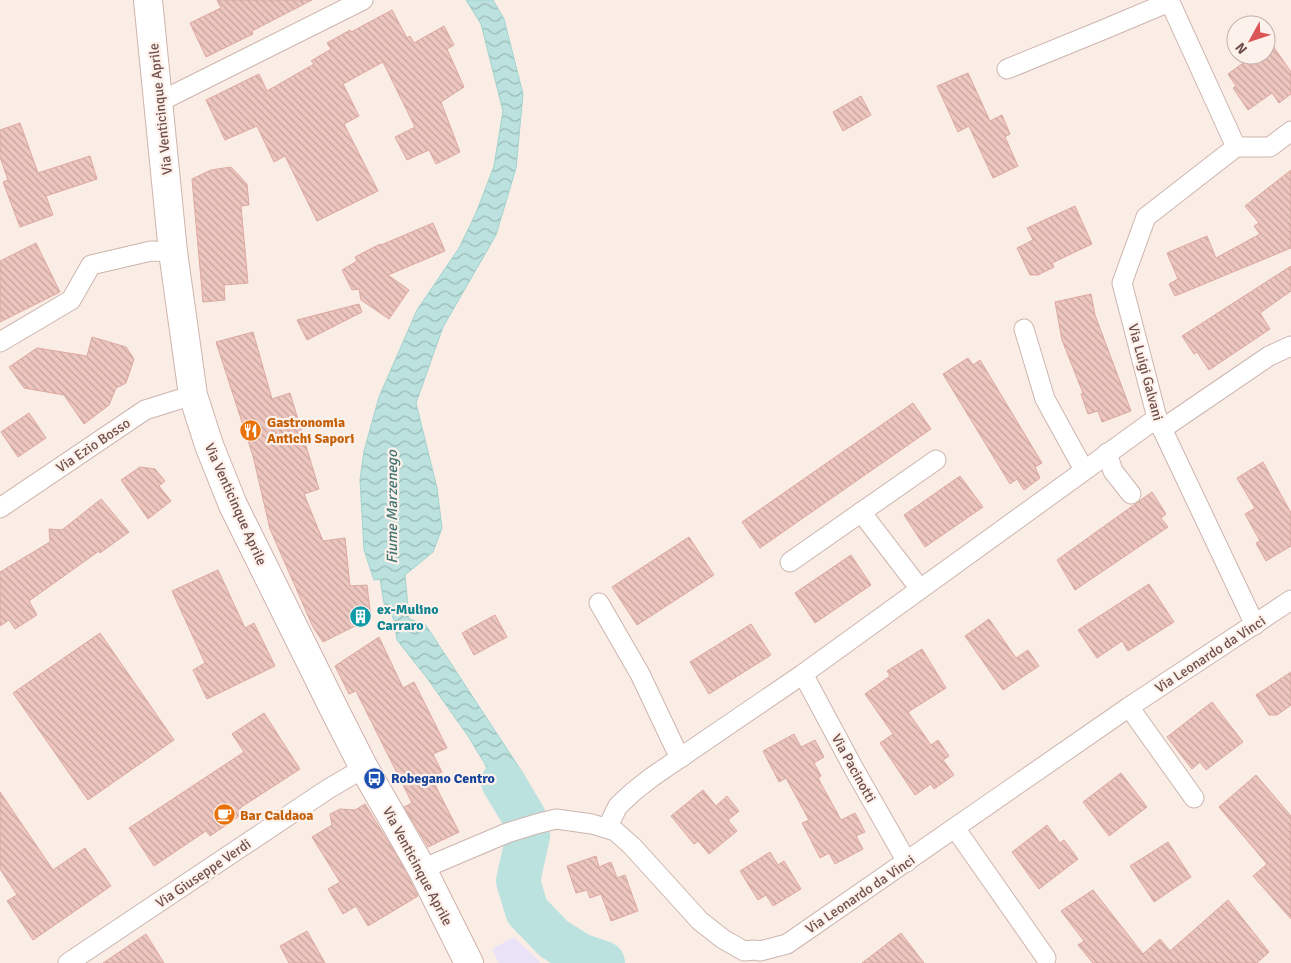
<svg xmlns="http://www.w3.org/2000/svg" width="1291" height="963" font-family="Signika,sans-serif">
	<defs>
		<pattern id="water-waves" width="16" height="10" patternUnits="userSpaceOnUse" patternTransform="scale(1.25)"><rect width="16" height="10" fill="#bbe2de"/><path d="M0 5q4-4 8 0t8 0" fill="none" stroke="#9cbab6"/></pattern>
		<pattern id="building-back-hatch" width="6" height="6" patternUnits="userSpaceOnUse" patternTransform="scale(1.25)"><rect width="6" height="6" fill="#edc6bf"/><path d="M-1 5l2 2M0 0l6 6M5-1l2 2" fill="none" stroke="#c4a39d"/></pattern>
	</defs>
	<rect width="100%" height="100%" fill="#faede5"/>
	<polygon fill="#eae2f6" points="514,937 541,963 499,963 492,949"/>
	<path fill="url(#water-waves)" stroke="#a2d3ce" d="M 466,0 L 493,0 L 504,19 L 523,94 L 516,168 L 496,235 L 443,327 L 416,403 L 437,488 L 442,528 L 433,552 L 405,575 L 409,619 L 425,624 L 524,775 L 538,806 C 530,815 519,819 507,821 L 485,764 L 468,736 L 427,678 L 397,640 L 394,621 L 390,609 L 385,609 L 380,579 L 374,580 L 364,550 L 360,480 L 364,451 L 379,397 L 417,310 L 459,248 L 476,213 L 494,166 L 503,111 L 481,24 Z"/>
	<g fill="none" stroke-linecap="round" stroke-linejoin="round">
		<polyline stroke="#bbe2de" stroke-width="44" points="503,782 524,817 528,836 518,881 527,911 554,939 580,955 603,963"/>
	</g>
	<g fill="url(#building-back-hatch)" stroke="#dea9a1">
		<polygon points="217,0 312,0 252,31 253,34 206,57 190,23 221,8"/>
		<polygon points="392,10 407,38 410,36 414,43 444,26 454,45 447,49 464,87 441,102 460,152 436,164 429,150 407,160 395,137 415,127 383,62 343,84 359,116 344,124 378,191 317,221 285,156 274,162 257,126 225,140 206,100 259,74 267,91 314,64 311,61 331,49 327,43 350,30 351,32"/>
		<polygon points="1271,43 1291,72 1291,94 1279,103 1272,93 1248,110 1233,88 1236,86 1228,74 1254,55 1266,55 1266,47"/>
		<polygon points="968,73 990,121 1002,115 1010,134 1005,137 1018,166 993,178 969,126 958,132 937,86"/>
		<polygon points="861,96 871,115 843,131 833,112"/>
		<polygon points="20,123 38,173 90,156 97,179 46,196 53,215 20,227 3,182 8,180 0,157 0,130"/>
		<polygon points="231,167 247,184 249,205 241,206 248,283 224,285 225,300 203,302 192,179 211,170"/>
		<polygon points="1291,170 1291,248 1175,296 1169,284 1178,279 1167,253 1207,236 1216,258 1260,234 1254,226 1259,223 1245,206"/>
		<polygon points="1075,206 1092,244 1052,263 1054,267 1038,275 1030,275 1017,248 1033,240 1027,228"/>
		<polygon points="433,223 445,251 388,275 409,290 389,319 361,300 359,289 352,290 342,270 357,261 355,257 380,244 381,245"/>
		<polygon points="36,243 60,292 0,322 0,261"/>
		<polygon points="1291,266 1291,291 1260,313 1270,329 1209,370 1197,352 1194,354 1182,336"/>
		<polygon points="1091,294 1095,315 1131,411 1102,422 1098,411 1088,414 1081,394 1083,393 1062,340 1055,302"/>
		<polygon points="359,304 362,312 307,340 297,320"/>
		<polygon points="253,332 272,399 290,393 319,489 304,494 323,541 345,538 350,586 367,585 371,618 323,642 313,627 270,529 253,456 216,342"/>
		<polygon points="92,337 126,347 134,359 126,383 116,388 109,405 84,424 64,395 24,388 9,367 37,348 87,356"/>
		<polygon points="968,358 973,365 980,360 1042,463 1035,467 1040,478 1024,490 1017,479 1010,484 943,374"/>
		<polygon points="913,403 931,429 760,548 742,522"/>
		<polygon points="29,413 46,438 18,457 1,432"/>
		<polygon points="1263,462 1291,513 1291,546 1266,561 1256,543 1260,541 1245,514 1255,508 1237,478"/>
		<polygon points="140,467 155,469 165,481 159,486 171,501 148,519 121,480"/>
		<polygon points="960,476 983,507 925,547 904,515"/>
		<polygon points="1152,492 1166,514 1161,518 1168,527 1075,590 1057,560"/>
		<polygon points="101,499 129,532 100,553 99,551 29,601 37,615 15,629 9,620 0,626 0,572 50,542 49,529 62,530"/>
		<polygon points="689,537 714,575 637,625 612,587"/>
		<polygon points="851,555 871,585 815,623 795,593"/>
		<polygon points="218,570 245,628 254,623 275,666 207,699 193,670 205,663 172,591"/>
		<polygon points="1149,584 1174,622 1128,651 1122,641 1097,658 1078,630"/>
		<polygon points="495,615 507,637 474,655 462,633"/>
		<polygon points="989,619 1016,658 1028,650 1039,666 1003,690 965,636"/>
		<polygon points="751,624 771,655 709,694 690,662"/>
		<polygon points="100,633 174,740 88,800 13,693"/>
		<polygon points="379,637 403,688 414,682 447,748 433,754 442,772 431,777 459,832 428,847 404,807 412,803 356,691 349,694 335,666"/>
		<polygon points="922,649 946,688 908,712 931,745 938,740 949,756 943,760 954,775 934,789 931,784 915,795 880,743 893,734 865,694 890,676 887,671"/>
		<polygon points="1291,672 1291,705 1277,715 1269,715 1256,695"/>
		<polygon points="1212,702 1243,742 1206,770 1200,762 1192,769 1167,737"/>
		<polygon points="264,713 300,769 240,808 244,813 210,836 206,831 154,866 129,828 244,752 232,734"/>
		<polygon points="794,734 801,747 815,740 824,757 814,763 821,776 818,778 841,820 855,813 865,832 856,836 863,849 835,864 829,853 820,858 802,823 809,820 786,778 779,782 763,751"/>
		<polygon points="1121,773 1147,807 1109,836 1083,802"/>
		<polygon points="1256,775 1291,816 1291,919 1253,876 1267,864 1219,807"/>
		<polygon points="703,790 716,806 727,796 739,811 728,820 737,831 709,854 698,841 694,844 671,816"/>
		<polygon points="0,792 53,870 85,848 111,886 33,940 7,901 17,895 0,869"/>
		<polygon points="365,804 400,861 418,896 368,926 356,906 343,914 328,889 340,882 312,837 332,825 330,814 340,809 355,810"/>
		<polygon points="1047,825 1060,843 1064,840 1078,859 1039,889 1012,852"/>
		<polygon points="1168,842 1191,877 1154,902 1130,866"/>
		<polygon points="770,852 778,865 784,861 801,889 773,906 766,895 758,900 740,871"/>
		<polygon points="596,856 599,867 611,862 617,878 625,875 638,911 611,921 601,894 590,898 587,890 576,893 567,866"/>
		<polygon points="1093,890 1143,954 1160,939 1170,951 1228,900 1269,952 1257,963 1093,963 1078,945 1084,941 1061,911"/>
		<polygon points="307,931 325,963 289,963 280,946"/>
		<polygon points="901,933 924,963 862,963"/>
		<polygon points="146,934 164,963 103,963"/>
	</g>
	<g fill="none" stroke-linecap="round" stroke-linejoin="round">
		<defs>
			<g id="street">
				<polyline points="1169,0 1236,147 1146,217 1122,283 1157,418 1255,625"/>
				<polyline points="1007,69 1105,29 1169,2"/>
				<polyline points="159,102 363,0"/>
				<polyline points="1236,147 1270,147 1291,131"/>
				<polyline points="1024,329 1045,399 1084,470"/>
				<polyline points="0,342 71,300 91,265 151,251 173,252"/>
				<polyline points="1162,429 1269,356 1291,346"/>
				<polyline points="1107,453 1113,471 1131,494"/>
				<polyline points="0,508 145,410 193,395"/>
				<polyline points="861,512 920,589"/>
				<polyline points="790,562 936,460"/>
				<polyline points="599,603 640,674 675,748 682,757"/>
				<polyline points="803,674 854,769 907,862"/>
				<polyline points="1129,707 1194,798"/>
				<polyline points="607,828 618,806 633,792 652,777 803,674 1157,418"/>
				<polyline points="955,828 1046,958"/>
				<polyline points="422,869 507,833 536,824 556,819 592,824 615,831 632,846 700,921 723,939 744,951 755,950 760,951 787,944 1129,707 1291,600"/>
				<polyline points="68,963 328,789 364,768"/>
			</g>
			<polyline id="secondary" points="148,0 173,252 181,309 193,395 209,445 233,505 334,709 364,768 422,869 469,963"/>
		</defs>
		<use href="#street" stroke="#cdb5af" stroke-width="21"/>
		<use href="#secondary" stroke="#cfb3ad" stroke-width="30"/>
		<use href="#street" stroke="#fff" stroke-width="19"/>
		<use href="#secondary" stroke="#fff" stroke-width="28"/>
	</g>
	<defs>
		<symbol id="restaurant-disc" viewBox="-11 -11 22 22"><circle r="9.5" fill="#e8710a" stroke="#fdf1eb"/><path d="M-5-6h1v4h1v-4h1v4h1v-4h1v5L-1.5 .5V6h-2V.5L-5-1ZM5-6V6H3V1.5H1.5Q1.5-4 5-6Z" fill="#fff"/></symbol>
		<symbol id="building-disc" viewBox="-11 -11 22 22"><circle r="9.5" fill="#0f9aa8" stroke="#fdf1eb"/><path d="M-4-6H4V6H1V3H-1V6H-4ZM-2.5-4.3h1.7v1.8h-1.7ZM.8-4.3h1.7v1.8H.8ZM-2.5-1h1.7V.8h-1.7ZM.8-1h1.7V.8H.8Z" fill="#fff"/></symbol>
		<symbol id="bus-disc" viewBox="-11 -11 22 22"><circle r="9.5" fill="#1a4fb4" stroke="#fdf1eb"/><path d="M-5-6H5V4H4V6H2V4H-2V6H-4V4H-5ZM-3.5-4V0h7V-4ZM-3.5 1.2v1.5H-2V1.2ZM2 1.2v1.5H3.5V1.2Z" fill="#fff"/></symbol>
		<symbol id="cafe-disc" viewBox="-11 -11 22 22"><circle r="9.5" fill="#e8710a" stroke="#fdf1eb"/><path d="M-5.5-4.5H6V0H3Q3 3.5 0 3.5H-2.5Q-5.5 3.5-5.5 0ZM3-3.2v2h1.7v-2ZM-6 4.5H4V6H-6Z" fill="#fff"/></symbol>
	</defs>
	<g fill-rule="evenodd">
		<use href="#restaurant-disc" x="238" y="418" width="25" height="25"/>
		<use href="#building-disc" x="348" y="604" width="25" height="25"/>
		<use href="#bus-disc" x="362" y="766" width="25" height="25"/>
		<use href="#cafe-disc" x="212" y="802" width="25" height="25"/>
	</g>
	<g text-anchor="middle" stroke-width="4.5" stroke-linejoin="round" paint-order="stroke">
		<g font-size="14" fill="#71504c" stroke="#fdf1eb">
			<text transform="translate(160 109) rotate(-96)" y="5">Via Venticinque Aprile</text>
			<text transform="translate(1146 372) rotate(75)" y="5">Via Luigi Galvani</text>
			<text transform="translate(93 445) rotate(-34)" y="5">Via Ezio Bosso</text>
			<text transform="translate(236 504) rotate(66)" y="5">Via Venticinque Aprile</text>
			<text transform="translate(1210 654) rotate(-33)" y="5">Via Leonardo da Vinci</text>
			<text transform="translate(854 768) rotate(61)" y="5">Via Pacinotti</text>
			<text transform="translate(418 866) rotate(62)" y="5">Via Venticinque Aprile</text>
			<text transform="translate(203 873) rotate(-34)" y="5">Via Giuseppe Verdi</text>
			<text transform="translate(860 894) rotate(-34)" y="5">Via Leonardo da Vinci</text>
		</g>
		<g font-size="14" font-weight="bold" fill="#c56008" stroke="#fdf1eb" text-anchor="start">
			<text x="267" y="427">Gastronomia<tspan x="267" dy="16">Antichi Sapori</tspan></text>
			<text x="240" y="820">Bar Caldaoa</text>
		</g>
		<g font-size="14" font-weight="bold" fill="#0d838f" stroke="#fdf1eb" text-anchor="start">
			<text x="377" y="614">ex-Mulino<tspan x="377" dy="16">Carraro</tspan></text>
		</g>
		<g font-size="14" font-weight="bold" fill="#164399" stroke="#fdf1eb" text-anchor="start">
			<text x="391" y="783">Robegano Centro</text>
		</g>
		<g font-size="15" font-style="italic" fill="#427571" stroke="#fdf1eb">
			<text transform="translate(392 507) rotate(-90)" y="5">Fiume Marzenego</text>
		</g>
	</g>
	<g transform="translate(1251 40) rotate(230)"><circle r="24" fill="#fdf1eb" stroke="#c5b1ab"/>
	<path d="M0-4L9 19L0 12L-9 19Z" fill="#da5458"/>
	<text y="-8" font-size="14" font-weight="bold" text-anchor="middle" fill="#71504c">N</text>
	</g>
</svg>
